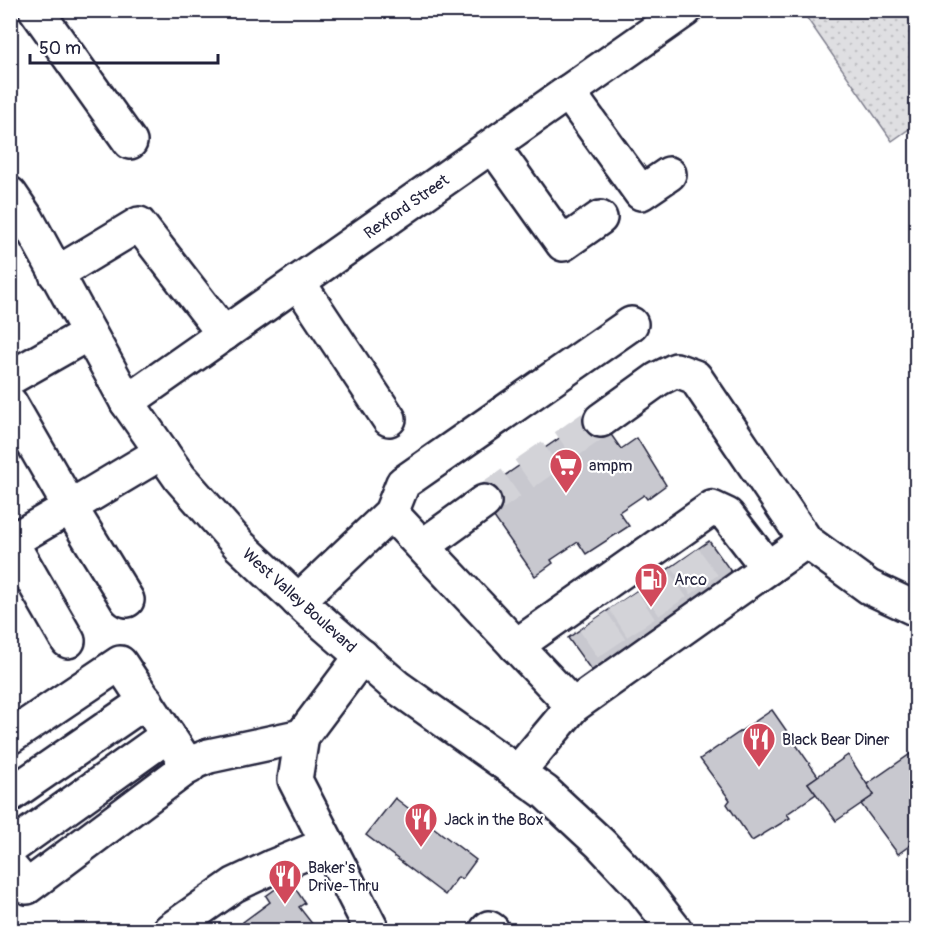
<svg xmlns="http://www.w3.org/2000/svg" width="927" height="941" font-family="Pangolin,sans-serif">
	<defs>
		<pattern id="green-dots" width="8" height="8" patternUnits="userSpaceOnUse" patternTransform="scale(1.5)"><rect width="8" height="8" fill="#dfdfe2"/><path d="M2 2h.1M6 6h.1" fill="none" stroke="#bfbfc3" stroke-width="1.8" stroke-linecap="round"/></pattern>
	</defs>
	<rect width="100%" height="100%" fill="#fff"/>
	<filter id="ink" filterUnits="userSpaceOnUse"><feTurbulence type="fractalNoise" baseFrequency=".0167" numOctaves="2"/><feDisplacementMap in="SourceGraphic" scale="12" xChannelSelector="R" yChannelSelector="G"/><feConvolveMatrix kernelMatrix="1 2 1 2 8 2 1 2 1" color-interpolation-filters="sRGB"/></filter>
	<g filter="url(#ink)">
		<polygon fill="url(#green-dots)" stroke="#80808e" stroke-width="1.5" points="802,11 916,11 916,124 892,141"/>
		<g fill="#c8c8cf" stroke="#22223b" stroke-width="1.5">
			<polygon points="596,413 621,449 637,438 666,485 647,499 644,495 619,512 629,526 586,554 578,542 551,560 553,563 535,576 478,494"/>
			<polygon points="709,541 735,577 594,674 568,638"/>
			<polygon points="772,710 818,776 808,783 816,794 787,814 790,818 752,841 727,804 730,800 700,759"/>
			<polygon points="916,750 916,841 898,854 861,804 874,795 867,784"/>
			<polygon points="848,755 874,795 836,821 808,783"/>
			<polygon points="395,798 476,860 462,879 458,877 445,895 366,835"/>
			<polygon points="289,879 305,903 299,907 317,930 246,930 248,929 243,922 270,902 266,896"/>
		</g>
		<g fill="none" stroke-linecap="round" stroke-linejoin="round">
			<g stroke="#d3d3d8" stroke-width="33" stroke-dasharray="33 16" stroke-linecap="butt">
				<polyline points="484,502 601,420"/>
				<polyline points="685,558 711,594"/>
				<polyline points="654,579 679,615"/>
				<polyline points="623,600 647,637"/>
				<polyline points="593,621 618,658"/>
			</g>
			<defs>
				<g id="minor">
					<polyline points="36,10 130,142"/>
					<polyline points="568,92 641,193 669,174"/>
					<polyline points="493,146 563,244 600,218"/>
					<polyline points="56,274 139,224 224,334"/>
					<polyline points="298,282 389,419"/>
					<polyline points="10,378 89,333"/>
					<polyline points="127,402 685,10"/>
					<polyline points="10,403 70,507 162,452"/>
					<polyline points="601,420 658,379 676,370 695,377 806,541 869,587 916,609"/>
					<polyline points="391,513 573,706"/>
					<polyline points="10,542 70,507 127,600"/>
					<polyline points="11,542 68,641"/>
					<polyline points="423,546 484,502"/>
					<polyline points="298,601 391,513 403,483 631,324"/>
					<polyline points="516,646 712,508 727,515 768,568"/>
					<polyline points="362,656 302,736 295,780 372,930"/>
					<polyline points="10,737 120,663 189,767"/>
					<polyline points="517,773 573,706 806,541"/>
					<polyline points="10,795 146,701"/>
					<polyline points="10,848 168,735"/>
					<polyline points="10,867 27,887 194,762 209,756 302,736"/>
					<polyline points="170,930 234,885 274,866 328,844"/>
					<polyline points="487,930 489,928 492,930"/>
				</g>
				<polyline id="major" points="10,194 27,219 127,402 180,478 240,546 307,609 397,687 545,792 601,844 643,889 675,930"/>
			</defs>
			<use href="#minor" stroke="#22223b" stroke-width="38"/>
			<use href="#major" stroke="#22223b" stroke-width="38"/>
			<use href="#minor" stroke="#fff" stroke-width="33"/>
			<use href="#major" stroke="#fff" stroke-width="33"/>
		</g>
	</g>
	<defs>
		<symbol id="supermarket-pin" viewBox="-11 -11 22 30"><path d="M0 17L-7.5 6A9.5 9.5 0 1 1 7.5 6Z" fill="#d1495b" stroke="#fff"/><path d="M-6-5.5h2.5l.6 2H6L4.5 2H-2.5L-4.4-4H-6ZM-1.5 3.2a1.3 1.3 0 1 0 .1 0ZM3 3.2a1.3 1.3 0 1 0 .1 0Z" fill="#fff"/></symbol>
		<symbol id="fuel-pin" viewBox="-11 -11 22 30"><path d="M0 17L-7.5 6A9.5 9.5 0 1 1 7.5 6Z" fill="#d1495b" stroke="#fff"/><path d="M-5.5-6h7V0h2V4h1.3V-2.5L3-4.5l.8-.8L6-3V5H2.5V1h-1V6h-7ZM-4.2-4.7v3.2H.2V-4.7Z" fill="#fff"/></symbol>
		<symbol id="restaurant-pin" viewBox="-11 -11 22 30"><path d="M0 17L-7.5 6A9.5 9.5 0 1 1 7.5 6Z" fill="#d1495b" stroke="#fff"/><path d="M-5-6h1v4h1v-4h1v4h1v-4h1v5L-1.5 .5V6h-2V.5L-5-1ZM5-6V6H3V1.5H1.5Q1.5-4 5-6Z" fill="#fff"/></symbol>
	</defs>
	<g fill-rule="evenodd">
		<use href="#supermarket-pin" x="547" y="446" width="38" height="52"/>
		<use href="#fuel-pin" x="632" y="560" width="38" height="52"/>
		<use href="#restaurant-pin" x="740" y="720" width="38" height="52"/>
		<use href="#restaurant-pin" x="402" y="800" width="38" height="52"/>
		<use href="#restaurant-pin" x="266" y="857" width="38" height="52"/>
	</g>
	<g text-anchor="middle" stroke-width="4.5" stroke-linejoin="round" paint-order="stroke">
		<g font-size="16" fill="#22223b" stroke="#fff">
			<text transform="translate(406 206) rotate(-35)" y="6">Rexford Street</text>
			<text transform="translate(300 600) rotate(42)" y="6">West Valley Boulevard</text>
		</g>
		<g font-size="16" fill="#22223b" stroke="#fff" text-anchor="start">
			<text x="589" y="471">ampm</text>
			<text x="674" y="585">Arco</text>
			<text x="782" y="745">Black Bear Diner</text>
			<text x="444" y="825">Jack in the Box</text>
			<text x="308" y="873">Baker's<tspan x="308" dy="18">Drive-Thru</tspan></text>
		</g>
	</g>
	<rect width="927" height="941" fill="none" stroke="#fff" stroke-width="36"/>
	<rect x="18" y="18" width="891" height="905" fill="none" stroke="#22223b" stroke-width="2" filter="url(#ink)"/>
	<path d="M30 54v9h188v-9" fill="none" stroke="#22223b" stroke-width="3"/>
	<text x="39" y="54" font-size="18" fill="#22223b" stroke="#ffffff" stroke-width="4.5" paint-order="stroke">50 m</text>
</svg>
